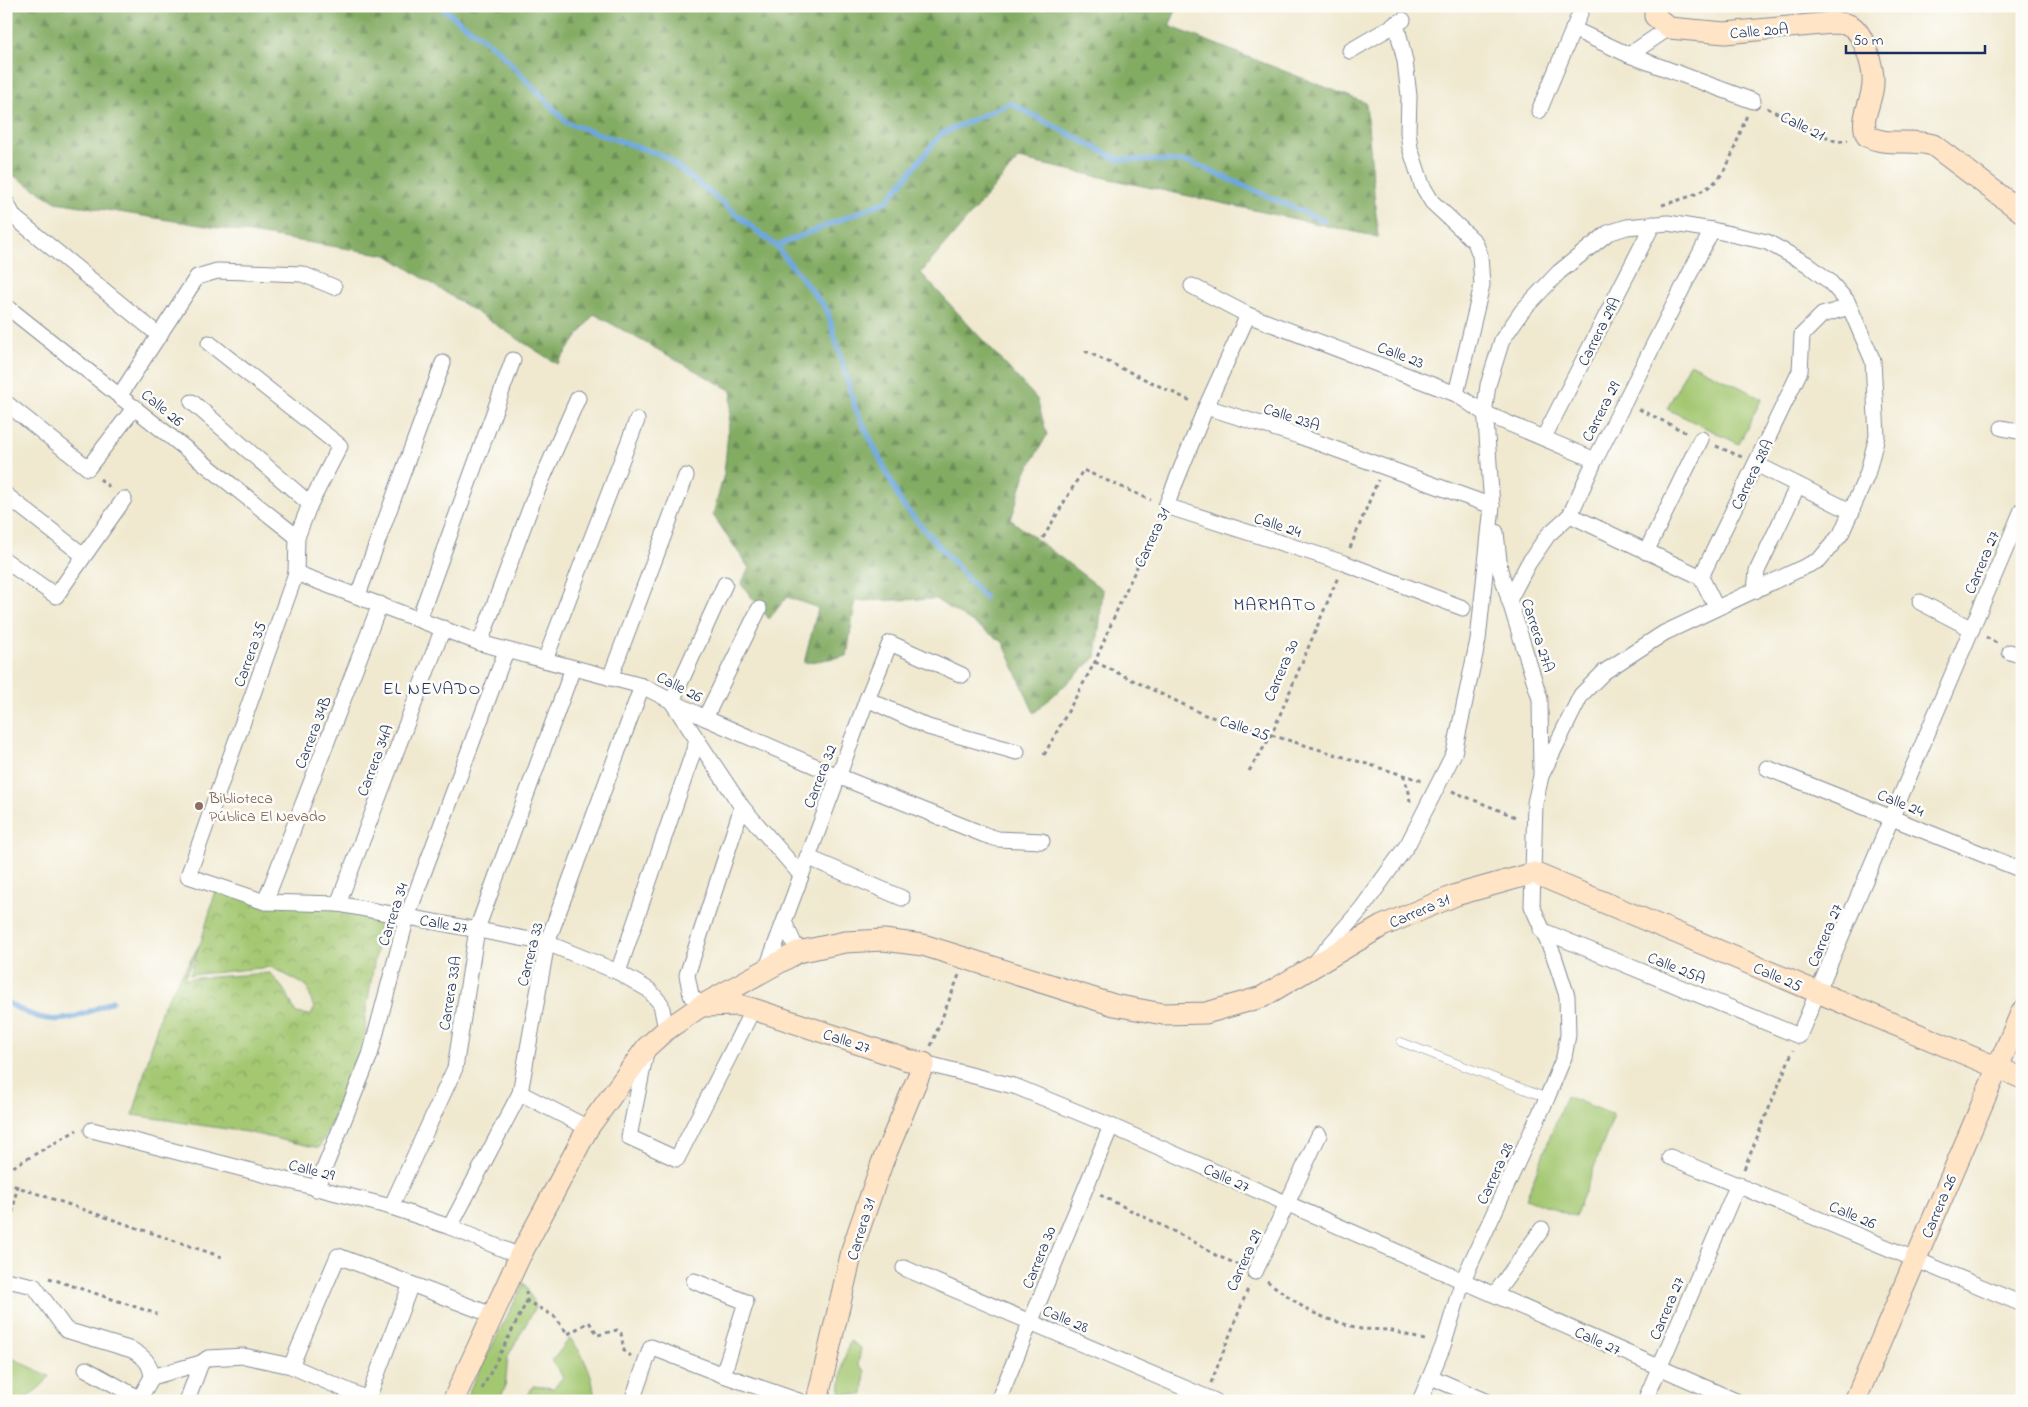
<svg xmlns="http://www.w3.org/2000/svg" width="2028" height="1407" font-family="'Indie Flower',sans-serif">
	<defs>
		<pattern id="forest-firs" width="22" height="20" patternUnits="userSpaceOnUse" patternTransform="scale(1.25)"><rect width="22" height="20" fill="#83ac64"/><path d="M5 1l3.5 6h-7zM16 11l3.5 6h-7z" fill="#6a8c56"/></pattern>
		<pattern id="park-crowns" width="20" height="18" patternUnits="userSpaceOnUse" patternTransform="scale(1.25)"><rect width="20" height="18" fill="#a4c872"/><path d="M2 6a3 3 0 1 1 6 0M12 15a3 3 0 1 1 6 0" fill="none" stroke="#85a361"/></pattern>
	</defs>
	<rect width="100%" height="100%" fill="#fdfcf7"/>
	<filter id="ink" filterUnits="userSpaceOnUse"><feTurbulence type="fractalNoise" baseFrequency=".02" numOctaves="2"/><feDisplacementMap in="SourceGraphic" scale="10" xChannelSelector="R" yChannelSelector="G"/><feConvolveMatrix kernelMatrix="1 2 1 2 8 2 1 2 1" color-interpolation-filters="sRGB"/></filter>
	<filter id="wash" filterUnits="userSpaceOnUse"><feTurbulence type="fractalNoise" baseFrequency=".0096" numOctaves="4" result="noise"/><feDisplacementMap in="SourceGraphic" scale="20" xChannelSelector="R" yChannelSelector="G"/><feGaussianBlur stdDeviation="1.12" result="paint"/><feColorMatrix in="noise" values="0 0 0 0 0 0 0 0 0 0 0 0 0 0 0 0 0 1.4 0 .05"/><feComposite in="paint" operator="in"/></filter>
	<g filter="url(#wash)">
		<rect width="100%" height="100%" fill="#f0e9d0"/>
		<g fill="#a4c872" stroke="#607c68">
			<polygon points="1690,363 1762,398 1739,444 1667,409"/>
			<polygon points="1566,1096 1614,1115 1575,1217 1526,1198"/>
			<polygon points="524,1283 536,1306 508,1356 505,1388 498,1401 464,1401"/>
			<path d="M 570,1338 C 584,1356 595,1377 594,1401 L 523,1401 L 533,1386 L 554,1388 L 563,1377 L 552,1361 Z"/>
			<polygon points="850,1341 861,1348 858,1365 865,1371 863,1395 840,1394 843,1363"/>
			<path d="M 6,1355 L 49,1376 C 44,1387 32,1391 25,1401 L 6,1401 Z"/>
		</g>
		<polygon fill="url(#forest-firs)" stroke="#4f6e61" points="6,6 1178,6 1169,26 1366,103 1378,237 1018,159 921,273 1037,399 1047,435 1025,474 1011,520 1103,590 1096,657 1034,713 1003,642 935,599 855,601 847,656 804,663 818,608 787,597 769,619 741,584 749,568 713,515 724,474 732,391 594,314 557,364 387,255 56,202 6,171"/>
		<path fill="url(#park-crowns)" stroke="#607c68" fill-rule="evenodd" d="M 216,890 L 382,916 L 365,1018 L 367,1060 L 344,1095 L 319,1148 L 246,1132 L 133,1115 L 162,1008 L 201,942 ZM 199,947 L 190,975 L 271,967 L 307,986 L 314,1009 L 311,1015 L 296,1013 L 286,992 L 270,973 L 184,979 Z"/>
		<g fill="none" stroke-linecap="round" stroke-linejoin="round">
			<g stroke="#6da7dd" stroke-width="5.5">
				<polyline points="439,6 497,49 567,123 664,156 776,246 887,201 941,134 1010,103 1117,159 1190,162 1324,221"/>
				<polyline points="776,246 827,310 856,410 902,504 984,597"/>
				<path d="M 6,1002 C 50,1028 68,1023 112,1001"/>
			</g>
		</g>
	</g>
	<g filter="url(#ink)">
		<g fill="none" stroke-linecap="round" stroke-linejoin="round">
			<defs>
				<polyline id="lane" points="1401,1042 1547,1098"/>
				<g id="street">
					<polyline points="1396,23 1405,61 1409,96 1408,132 1410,148 1422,185 1432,202 1475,242 1480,255 1482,285 1456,394"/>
					<polyline points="1573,29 1629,55 1753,101"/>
					<polyline points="1350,51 1403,20"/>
					<polyline points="1629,55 1669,28"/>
					<polyline points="1539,111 1583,6"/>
					<polyline points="6,202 14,217 160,336"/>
					<polyline points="1192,286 1248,315 1456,394 1484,413 1595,460"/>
					<polyline points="6,306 297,537"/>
					<polyline points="1248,315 1206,407 1166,506 1344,563 1463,608"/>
					<polyline points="209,343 340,446 310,504 297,537 296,573 188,876 265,902 338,904 547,943 618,972 649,990 661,1004 666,1030"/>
					<polyline points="120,395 197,277 217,271 302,274 334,287"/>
					<polyline points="192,402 310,504"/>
					<polyline points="6,403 88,468 135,407"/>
					<polyline points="1206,407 1299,436 1492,506"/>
					<polyline points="2002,428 2022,432"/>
					<polyline points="1544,437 1653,224"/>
					<polyline points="1756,464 1852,512"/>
					<polyline points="6,495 83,555"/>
					<polyline points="1570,515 1701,577 1716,607"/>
					<polyline points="1496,532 1500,570 1540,699 1541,773"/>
					<polyline points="1646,552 1701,439"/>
					<polyline points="6,561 56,596 124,499"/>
					<polyline points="296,573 480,643 642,686 705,718 838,776 985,835 998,839 1042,841"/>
					<polyline points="1701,577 1800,371 1802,335 1822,315 1849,307"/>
					<polyline points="1755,591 1757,571 1798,485"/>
					<polyline points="358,595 443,363"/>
					<polyline points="1509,600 1528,564 1548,535 1570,515 1595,460 1712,230"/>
					<polyline points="1920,602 1972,629"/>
					<polyline points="419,619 513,360"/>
					<polyline points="480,643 534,498 578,398"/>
					<polyline points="2010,652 2022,656"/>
					<polyline points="545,660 637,420"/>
					<polyline points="610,678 686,476"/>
					<polyline points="867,699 928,727 1017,752"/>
					<polyline points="672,701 725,584"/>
					<polyline points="672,702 742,807 801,875"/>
					<polyline points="705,718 759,609"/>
					<polyline points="1767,768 2022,870"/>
					<polyline points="807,857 902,898"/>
					<polyline points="265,902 380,604"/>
					<polyline points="338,904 443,628"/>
					<polyline points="785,924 798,952"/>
					<polyline points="1541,930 1799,1036 2022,510"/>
					<polyline points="1318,959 1362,908 1408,844 1454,753 1478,640 1492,506 1485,407 1488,385 1502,340 1522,311 1559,272 1608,233 1627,227 1668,223 1712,230 1767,242 1807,264 1829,281 1847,301 1873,361 1877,436 1867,475 1841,534 1819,560 1664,633 1604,672 1581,695 1541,776 1535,803 1532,906 1554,956 1567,996 1568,1035 1564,1057 1547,1098 1463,1280 1443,1346 1420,1401"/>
					<polyline points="766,970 867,699 890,643 962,675"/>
					<polyline points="618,972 697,741"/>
					<polyline points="701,1006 691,995 687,975 742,807"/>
					<polyline points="646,1052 629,1137 677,1159 753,1009"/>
					<polyline points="924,1063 1017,1087 1111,1126 1736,1401"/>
					<polyline points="520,1093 588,1128"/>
					<polyline points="92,1130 391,1207 450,1227 520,1256"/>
					<polyline points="1670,1157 2022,1304"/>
					<polyline points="316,1189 370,1055 407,917 506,651"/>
					<polyline points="391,1207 455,1068 477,929 573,668"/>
					<polyline points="450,1227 520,1093 547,943 642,686"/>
					<polyline points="904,1268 1215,1401"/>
					<polyline points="1255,1272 1319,1135"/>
					<path d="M 6,1280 L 34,1286 L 66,1330 L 132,1350 C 144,1357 150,1362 152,1377 L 140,1398"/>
					<polyline points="694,1281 746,1302 723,1375"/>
					<polyline points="1495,1294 1542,1229"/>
					<polyline points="291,1366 338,1256 492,1315"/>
					<polyline points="86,1369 144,1401"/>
					<polyline points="152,1377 201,1363"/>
					<polyline points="1431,1377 1486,1401"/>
					<polyline points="187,1401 201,1363 208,1358 244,1356 291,1366 367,1399"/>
					<polyline points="367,1401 411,1284"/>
					<polyline points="632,1401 651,1347 723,1375 799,1401"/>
					<polyline points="998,1401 1111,1126"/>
					<polyline points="1645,1401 1738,1184"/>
				</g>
				<g id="secondary">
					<path d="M 1655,6 L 1655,16 L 1669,28 L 1725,33 L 1832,23 C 1838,23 1846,23 1851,26 C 1864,33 1874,69 1873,83 C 1873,101 1859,118 1867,136 C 1887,147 1911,138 1933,145 L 2022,212"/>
					<polyline points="706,1006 738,1005 753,1009 908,1060 924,1063 882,1163 853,1247 817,1401"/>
					<polyline points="453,1401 520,1256 588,1128 647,1047 666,1030 701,1006 798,952 845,942 884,940 923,945 1114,1005 1163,1014 1206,1013 1262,997 1382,926 1456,895 1534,873 2022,1078"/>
					<polyline points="1855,1401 2022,1011"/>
				</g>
			</defs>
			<use href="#lane" stroke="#868c97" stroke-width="9"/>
			<use href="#street" stroke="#868c97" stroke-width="17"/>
			<use href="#secondary" stroke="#868c97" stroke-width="23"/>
			<g stroke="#868c97" stroke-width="3" stroke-dasharray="4 4" stroke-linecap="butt">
				<polyline points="1767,108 1837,142 1848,140"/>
				<path d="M 1662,205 C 1729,187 1723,175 1747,115"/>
				<polyline points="1085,351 1191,401"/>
				<polyline points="1639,409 1687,433"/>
				<polyline points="1716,446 1742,457"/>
				<polyline points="100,479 112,489"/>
				<polyline points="1043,538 1083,470 1151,500"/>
				<polyline points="1350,548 1378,480"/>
				<polyline points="1986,637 1998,644"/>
				<polyline points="1095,662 1205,715 1423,781"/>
				<polyline points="1044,755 1095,662 1120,603 1159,520"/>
				<polyline points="1249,771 1271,736 1338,577"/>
				<polyline points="1403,775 1409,792 1410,803"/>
				<polyline points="1452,791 1518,818"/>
				<polyline points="931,1046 959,975"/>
				<polyline points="1744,1169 1793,1050"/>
				<polyline points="6,1171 77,1130"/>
				<polyline points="6,1183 225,1258"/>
				<polyline points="1100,1195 1191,1240 1217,1256 1242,1266"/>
				<polyline points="6,1260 17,1185"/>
				<polyline points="49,1278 157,1314"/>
				<polyline points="1267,1281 1307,1310 1328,1319 1361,1329 1389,1330 1428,1341"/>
				<polyline points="526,1291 527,1301 554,1316 568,1334 589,1322 598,1335 617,1330 621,1333 624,1351 631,1356"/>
				<polyline points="1211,1383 1249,1286"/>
				<polyline points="482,1389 527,1301"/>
			</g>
			<use href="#lane" stroke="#fff" stroke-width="8"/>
			<use href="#street" stroke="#fff" stroke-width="15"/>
			<use href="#secondary" stroke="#ffe4c6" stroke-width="21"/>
		</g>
	</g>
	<circle fill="#8d6e63" stroke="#fdfcf7" stroke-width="2" cx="199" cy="806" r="5"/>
	<g text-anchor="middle" stroke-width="5" stroke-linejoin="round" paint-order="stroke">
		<g font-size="16" fill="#1b2f5e" stroke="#fdfcf7">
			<text transform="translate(1759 30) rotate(-5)" y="6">Calle 20A</text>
			<text transform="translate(1803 125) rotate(26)" y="6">Calle 21</text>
			<text transform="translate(1598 331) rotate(-63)" y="6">Carrera 29A</text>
			<text transform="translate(1401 354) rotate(21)" y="6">Calle 23</text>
			<text transform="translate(163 407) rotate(39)" y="6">Calle 26</text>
			<text transform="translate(1600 411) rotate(-63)" y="6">Carrera 29</text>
			<text transform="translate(1292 416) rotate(18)" y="6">Calle 23A</text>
			<text transform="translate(1751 474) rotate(-64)" y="6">Carrera 28A</text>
			<text transform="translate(1278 524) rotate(18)" y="6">Calle 24</text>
			<text transform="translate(1151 537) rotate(-65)" y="6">Carrera 31</text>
			<text transform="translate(1981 562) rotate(-67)" y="6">Carrera 27</text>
			<text transform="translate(1539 635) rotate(72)" y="6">Carrera 27A</text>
			<text transform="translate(249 654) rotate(-70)" y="6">Carrera 35</text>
			<text transform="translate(1280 670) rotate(-67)" y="6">Carrera 30</text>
			<text transform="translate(680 686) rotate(27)" y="6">Calle 26</text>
			<text transform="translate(1245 727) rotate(18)" y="6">Calle 25</text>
			<text transform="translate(312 732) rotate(-69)" y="6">Carrera 34B</text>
			<text transform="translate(374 760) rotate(-69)" y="6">Carrera 34A</text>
			<text transform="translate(819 776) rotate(-69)" y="6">Carrera 32</text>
			<text transform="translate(1901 802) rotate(22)" y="6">Calle 24</text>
			<text transform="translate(1419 910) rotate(-23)" y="6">Carrera 31</text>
			<text transform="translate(392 914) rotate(-72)" y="6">Carrera 34</text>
			<text transform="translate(444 923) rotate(10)" y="6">Calle 27</text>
			<text transform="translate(1824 935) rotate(-67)" y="6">Carrera 27</text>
			<text transform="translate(529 954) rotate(-76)" y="6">Carrera 33</text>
			<text transform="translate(1677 967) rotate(22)" y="6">Calle 25A</text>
			<text transform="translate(1778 976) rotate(23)" y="6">Calle 25</text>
			<text transform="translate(449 993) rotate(-81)" y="6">Carrera 33A</text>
			<text transform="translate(847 1040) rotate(18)" y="6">Calle 27</text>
			<text transform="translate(312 1169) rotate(14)" y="6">Calle 29</text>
			<text transform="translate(1494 1173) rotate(-65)" y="6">Carrera 28</text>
			<text transform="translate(1227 1177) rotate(24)" y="6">Calle 27</text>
			<text transform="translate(1938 1206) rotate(-67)" y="6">Carrera 26</text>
			<text transform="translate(1853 1214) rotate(23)" y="6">Calle 26</text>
			<text transform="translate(860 1229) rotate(-73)" y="6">Carrera 31</text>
			<text transform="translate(1038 1257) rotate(-68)" y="6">Carrera 30</text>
			<text transform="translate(1243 1260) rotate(-66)" y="6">Carrera 29</text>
			<text transform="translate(1666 1308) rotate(-67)" y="6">Carrera 27</text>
			<text transform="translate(1066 1318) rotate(23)" y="6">Calle 28</text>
			<text transform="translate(1598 1340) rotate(24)" y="6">Calle 27</text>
		</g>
		<g font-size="16" fill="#785e54" stroke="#fdfcf7" text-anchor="start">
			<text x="209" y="803">Biblioteca<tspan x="209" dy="18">Pública El Nevado</tspan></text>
		</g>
		<g font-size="18" letter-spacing="1" fill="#1b2f5e" stroke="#fdfcf7">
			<text x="1275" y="610">MARMATO</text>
			<text x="432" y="694">EL NEVADO</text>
		</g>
	</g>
	<rect width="2028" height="1407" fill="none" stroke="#fdfcf7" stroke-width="25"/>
	<path d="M1846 45v8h139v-8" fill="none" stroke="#1b2f5e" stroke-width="2.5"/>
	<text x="1853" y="45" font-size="15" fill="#1b2f5e" stroke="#fdfcf7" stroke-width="4" paint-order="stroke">50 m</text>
</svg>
